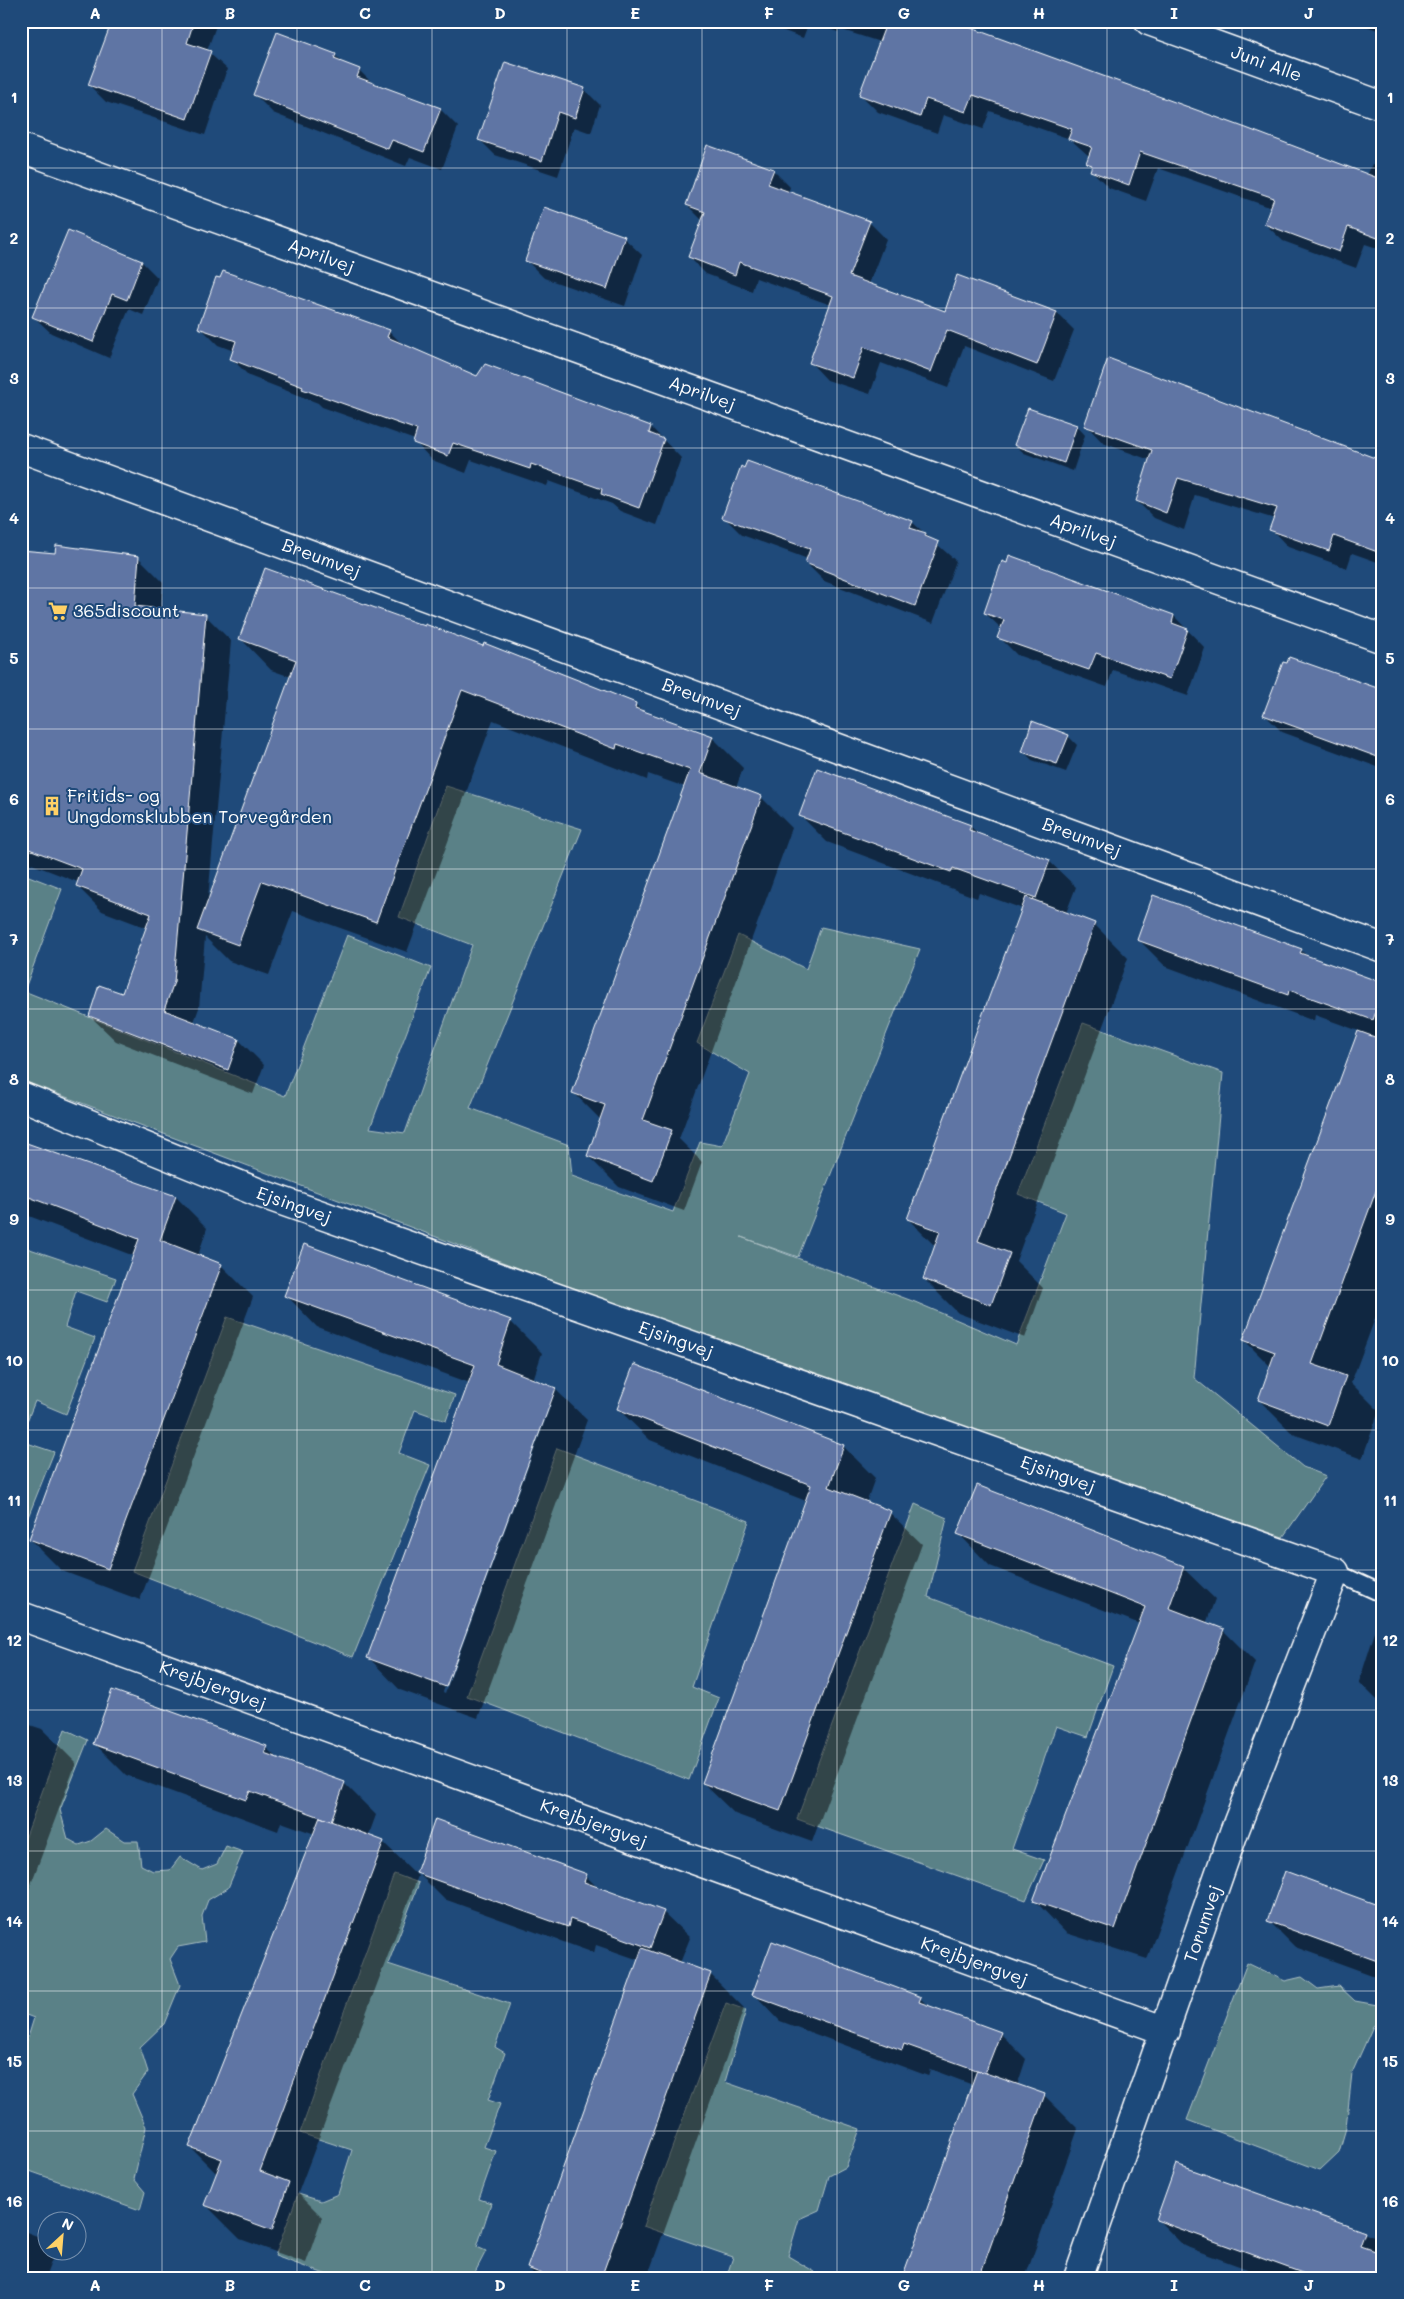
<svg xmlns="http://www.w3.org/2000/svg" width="1404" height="2299" font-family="Mali,sans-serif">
	<rect width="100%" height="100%" fill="#1f4a7a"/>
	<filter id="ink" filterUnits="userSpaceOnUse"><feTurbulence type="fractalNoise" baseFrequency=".02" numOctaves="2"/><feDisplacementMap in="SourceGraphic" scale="10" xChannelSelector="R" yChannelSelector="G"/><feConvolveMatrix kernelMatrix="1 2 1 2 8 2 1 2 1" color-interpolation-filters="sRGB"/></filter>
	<g filter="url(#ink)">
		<g fill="#5a8187" stroke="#acc0c3">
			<polygon points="446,786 582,829 470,1108 569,1145 572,1176 673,1212 700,1142 722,1146 750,1074 697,1043 738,935 806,969 821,927 920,949 798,1257 741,1237 915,1302 1016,1345 1066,1213 1018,1194 1083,1023 1223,1073 1194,1378 1303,1467 1326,1476 1283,1537 759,1359 21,1080 21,873 62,889 24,991 285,1096 347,935 431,968 370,1128 405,1133 472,945 399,917"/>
			<polygon points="21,1246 116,1278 107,1302 76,1291 65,1327 95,1338 66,1414 35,1401 21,1436"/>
			<polygon points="227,1317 455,1395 446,1421 415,1410 399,1453 430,1465 353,1657 132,1571"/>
			<polygon points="21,1441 54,1452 22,1532 21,1532"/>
			<polygon points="557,1448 749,1521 692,1687 719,1698 689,1780 467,1696"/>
			<polygon points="915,1504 947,1518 928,1597 1113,1666 1088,1737 1056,1726 1012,1849 1044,1860 1026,1900 797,1819"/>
			<polygon points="65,1729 88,1740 60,1810 68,1839 79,1845 91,1841 106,1829 124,1841 138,1841 141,1865 153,1871 170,1870 180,1857 202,1870 217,1864 226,1846 243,1852 228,1888 208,1900 202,1916 205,1942 178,1947 170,1959 180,1985 164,2024 140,2047 148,2072 132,2094 146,2127 134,2179 145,2192 140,2210 21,2168 21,2060 34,2018 21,2013 21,1850"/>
			<polygon points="394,1874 419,1883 388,1964 510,2004 495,2047 505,2053 488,2100 500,2104 484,2147 496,2151 479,2199 491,2203 477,2247 486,2251 472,2278 336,2278 275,2256 298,2194 321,2201 338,2194 352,2150 300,2133"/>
			<polygon points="1247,1963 1285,1981 1302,1977 1318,1989 1339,1986 1355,2001 1383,2006 1383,2018 1373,2026 1352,2073 1346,2128 1339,2152 1320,2170 1187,2120"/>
			<polygon points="726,2003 746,2010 725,2082 860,2129 846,2167 829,2176 819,2210 799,2219 788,2256 815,2272 813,2278 726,2278 733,2257 643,2226"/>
		</g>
		<g fill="#0007" fill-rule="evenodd">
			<polygon points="113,21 217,23 207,51 227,69 205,135 106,102 89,85"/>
			<polygon points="764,21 954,21 957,24 1367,176 1372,164 1383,167 1383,250 1365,244 1356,268 1283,241 1265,224 1272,208 1158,168 1146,201 1109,188 1091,170 1092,167 1088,162 1090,157 1070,139 990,111 983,129 943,115 937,133 878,112 861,95 880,42 839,29 838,32 809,22 803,38 768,25"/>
			<polygon points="1354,21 1383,21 1383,32 1355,22"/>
			<polygon points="335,55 344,64 359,70 374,85 440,109 458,127 442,169 410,157 406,166 273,113 255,95"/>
			<polygon points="584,89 600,105 591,133 574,127 558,176 495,155 479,139"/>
			<polygon points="773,170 790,187 788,193 869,222 886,239 869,284 946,312 958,277 1057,313 1074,330 1054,381 964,346 948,388 881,363 870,394 827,380 811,363 831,305 756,278 752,291 706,274 689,257 703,221 687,205"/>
			<polygon points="624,238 642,255 625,306 544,278 526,260"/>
			<polygon points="142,262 158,278 143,315 129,309 109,358 51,333 34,317"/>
			<polygon points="200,327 389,331 405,347 478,378 485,366 651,427 681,458 657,525 620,511 612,504 549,481 547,486 471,460 466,473 432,460 415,442 415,440 322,407 318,403 249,376 231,358 234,351 218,345"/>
			<polygon points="1029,409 1077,426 1085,435 1073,471 1024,453 1015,445"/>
			<polygon points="1086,425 1383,463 1383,564 1352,553 1347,568 1288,547 1271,529 1275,519 1195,495 1184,530 1154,518 1137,501 1150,460 1103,443"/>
			<polygon points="724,517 912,522 956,561 933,623 824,581 806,563 808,559 742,535"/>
			<polygon points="21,551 56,555 138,557 163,582 161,610 205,615 231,641 208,899 291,677 271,670 241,639 635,704 644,713 712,737 743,768 736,788 761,797 792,828 679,1139 702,1162 684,1211 619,1187 588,1156 601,1120 574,1093 685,787 648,774 647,780 493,720 407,952 293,911 269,975 229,961 205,937 199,1008 194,1022 239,1040 264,1065 253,1094 116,1041 90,1016 123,995 147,928 102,911 77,886 78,882 21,860"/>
			<polygon points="985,613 1174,616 1205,648 1188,696 1113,670 1107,687 1017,655 999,637 1002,629"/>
			<polygon points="1383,692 1383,769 1282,732 1265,715"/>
			<polygon points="1068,736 1077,745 1066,772 1032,760 1023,751"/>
			<polygon points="801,816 970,826 981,836 1049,861 1076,887 1066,913 1094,924 1128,958 1016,1261 1043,1288 1025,1338 958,1313 924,1279 936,1247 908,1219 1023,909 979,893 977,898 827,842"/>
			<polygon points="1139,940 1301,950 1309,958 1383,985 1383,1297 1351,1383 1379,1411 1362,1459 1293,1434 1259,1400 1271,1367 1244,1340 1359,1031 1315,1015 1314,1021 1165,966"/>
			<polygon points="21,1142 176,1197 207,1228 198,1256 221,1265 253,1297 140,1600 62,1571 30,1539 134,1256 21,1213"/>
			<path d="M 286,1295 L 510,1321 L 542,1353 L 533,1380 L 555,1389 L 587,1420 L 478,1718 L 400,1690 L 369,1658 L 470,1383 L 317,1327 ZM 549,1404 L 551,1404 L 445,1693 L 443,1692 Z"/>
			<polygon points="618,1409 843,1446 875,1478 866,1503 890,1513 922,1544 812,1842 735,1814 703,1783 806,1501 650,1440"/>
			<polygon points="977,1486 1183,1568 1215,1599 1206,1624 1223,1630 1255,1662 1147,1959 1066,1933 1035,1901 1140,1624 990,1566 959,1534"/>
			<polygon points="1376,1629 1383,1631 1383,1706 1359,1682"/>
			<polygon points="21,1722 42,1729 76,1763 21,1911"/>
			<polygon points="94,1743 266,1748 278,1759 344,1783 376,1815 368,1837 384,1843 418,1876 298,2193 322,2217 306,2263 240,2239 206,2205 217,2174 190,2147 315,1834 281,1822 278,1831 126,1775"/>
			<polygon points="417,1872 586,1876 598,1888 663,1912 690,1938 680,1963 710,1974 744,2008 647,2278 538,2278 528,2268 639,1960 596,1945 594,1953 444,1899"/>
			<polygon points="1383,1908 1383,1979 1295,1947 1269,1921"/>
			<polygon points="754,1994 920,1998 929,2007 1000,2033 1026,2059 1017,2086 1044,2095 1078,2129 1025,2278 903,2278 973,2085 930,2069 928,2076 780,2021"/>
			<polygon points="1177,2166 1374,2237 1383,2210 1383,2278 1272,2278 1184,2246 1158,2220"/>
			<polygon points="21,2230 37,2236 48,2247 48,2252 54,2254 45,2278 21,2278"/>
			<polygon points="98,2269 123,2278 95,2278"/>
		</g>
		<g fill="#5e74a4" stroke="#fff">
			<polygon points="112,21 194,21 187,43 211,51 187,119 88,85"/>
			<polygon points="887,21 952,21 1246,128 1383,180 1383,240 1348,227 1339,252 1264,224 1274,198 1140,152 1129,185 1090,171 1092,165 1086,163 1092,147 1068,139 1072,129 973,95 966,112 926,99 920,117 859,95"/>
			<polygon points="277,32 336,54 334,59 360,69 357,77 441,108 424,152 392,140 388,149 253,95"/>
			<polygon points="505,62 585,88 575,118 558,112 542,161 478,140"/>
			<polygon points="707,145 774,169 768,184 870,221 849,276 945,311 957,275 1057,312 1037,365 947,330 931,372 864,347 853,378 809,363 833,296 739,262 735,275 688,257 705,212 686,205"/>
			<polygon points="544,207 625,236 607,289 525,261"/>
			<polygon points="68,230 142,261 127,300 112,294 93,342 32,317"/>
			<polygon points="223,271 390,330 387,337 477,376 485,364 651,426 649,433 664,439 639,508 601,494 602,489 531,464 530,469 453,443 448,456 413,443 417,430 302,389 303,387 230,359 236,341 198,328 216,277 220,278"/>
			<polygon points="1108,358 1383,461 1383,554 1334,536 1329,551 1269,530 1277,508 1178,478 1166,513 1136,501 1152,450 1084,426"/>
			<polygon points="1028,408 1077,425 1064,463 1014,445"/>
			<polygon points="747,461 913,521 910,528 926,533 925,536 939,542 915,606 805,563 810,549 722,518 741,466 744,468"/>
			<polygon points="56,545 139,556 135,606 206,614 174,982 164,1010 239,1039 228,1070 89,1016 99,985 122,993 151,914 76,886 82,869 21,846 21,550 55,553"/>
			<polygon points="1009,555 1174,615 1172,623 1188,629 1170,679 1096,653 1089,670 997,638 1004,620 984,613 1002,561 1007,563"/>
			<polygon points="265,568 425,626 425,624 483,646 484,643 636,703 635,708 713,736 700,773 762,796 643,1120 672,1130 653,1181 587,1156 605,1105 572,1093 690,770 617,744 616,749 462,690 376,922 262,881 238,945 197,930 296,660 239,639"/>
			<polygon points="1289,657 1383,690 1383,759 1263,715 1283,662 1287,663"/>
			<polygon points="1032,721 1069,735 1057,764 1022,752"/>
			<polygon points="817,768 971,825 969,830 1050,860 1036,898 953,868 951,872 799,816"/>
			<polygon points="1153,895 1302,949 1300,953 1383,983 1383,992 1373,1020 1289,990 1288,995 1137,940"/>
			<polygon points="1026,897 1095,923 978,1241 1010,1253 991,1305 923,1279 940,1231 907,1219"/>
			<polygon points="1358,1031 1383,1040 1383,1172 1312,1364 1346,1376 1328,1426 1258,1400 1275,1352 1243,1340"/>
			<polygon points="21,1141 176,1196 160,1240 222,1264 108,1569 29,1539 139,1239 21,1194"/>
			<polygon points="304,1244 511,1320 496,1364 556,1388 446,1687 367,1658 475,1365 284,1296"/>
			<polygon points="634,1364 844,1445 829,1487 891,1511 780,1811 702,1783 811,1485 617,1409"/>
			<polygon points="977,1485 1184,1566 1169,1608 1224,1629 1115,1929 1033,1901 1145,1607 957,1534"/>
			<polygon points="112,1690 267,1746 264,1753 345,1782 331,1821 250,1791 246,1800 93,1744"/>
			<polygon points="320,1817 384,1841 260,2171 289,2182 272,2230 204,2205 222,2159 189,2147"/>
			<polygon points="435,1819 587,1874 584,1882 664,1911 650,1948 570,1919 568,1927 416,1873"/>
			<polygon points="1285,1871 1383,1907 1383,1963 1267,1921"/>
			<polygon points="772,1941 921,1997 919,2002 1001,2032 985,2073 904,2044 902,2050 752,1995"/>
			<polygon points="642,1948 711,1973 601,2278 553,2278 527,2268"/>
			<polygon points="977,2070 1045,2094 979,2278 902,2278"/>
			<polygon points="1176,2164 1365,2232 1360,2246 1383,2254 1383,2278 1316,2278 1156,2220"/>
		</g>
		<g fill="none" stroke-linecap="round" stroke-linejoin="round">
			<defs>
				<polyline id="lane" points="1335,1572 1383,1594"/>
				<g id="street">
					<path id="s1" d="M 1149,21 L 1383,106"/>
					<path id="s2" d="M 21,148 L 1383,639"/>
					<path id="s3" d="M 21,448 L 1383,948"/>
					<path id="s4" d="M 21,1096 L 262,1194 L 1335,1572 L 1234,1832 L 1078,2278"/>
					<path id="s5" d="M 21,1616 L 1166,2031"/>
				</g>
			</defs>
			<use href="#lane" stroke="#fff" stroke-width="20"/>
			<use href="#street" stroke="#fff" stroke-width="31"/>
			<use href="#lane" stroke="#1f4a7a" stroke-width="16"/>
			<use href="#street" stroke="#1f4a7a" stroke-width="28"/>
		</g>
	</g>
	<path fill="none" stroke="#fff" stroke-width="1" stroke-opacity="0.55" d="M 162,21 L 162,2278M 297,21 L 297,2278M 432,21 L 432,2278M 567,21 L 567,2278M 702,21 L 702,2278M 837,21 L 837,2278M 972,21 L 972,2278M 1107,21 L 1107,2278M 1242,21 L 1242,2278M 21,168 L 1383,168M 21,308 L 1383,308M 21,448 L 1383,448M 21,588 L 1383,588M 21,729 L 1383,729M 21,869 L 1383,869M 21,1009 L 1383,1009M 21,1150 L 1383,1150M 21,1290 L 1383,1290M 21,1430 L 1383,1430M 21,1570 L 1383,1570M 21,1710 L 1383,1710M 21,1851 L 1383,1851M 21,1991 L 1383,1991M 21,2131 L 1383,2131"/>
	<defs>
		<symbol id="supermarket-bare" viewBox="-9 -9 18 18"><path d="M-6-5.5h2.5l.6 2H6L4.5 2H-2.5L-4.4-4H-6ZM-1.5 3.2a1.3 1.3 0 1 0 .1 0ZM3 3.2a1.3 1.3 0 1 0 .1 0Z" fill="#ffd166" stroke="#1f4a7a" stroke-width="2.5" paint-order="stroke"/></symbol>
		<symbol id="building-bare" viewBox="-9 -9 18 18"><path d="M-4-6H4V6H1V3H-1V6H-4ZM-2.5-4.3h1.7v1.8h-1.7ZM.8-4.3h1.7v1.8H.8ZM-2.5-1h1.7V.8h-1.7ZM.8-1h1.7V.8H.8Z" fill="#ffd166" stroke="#1f4a7a" stroke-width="2.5" paint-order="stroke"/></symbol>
	</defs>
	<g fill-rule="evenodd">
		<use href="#supermarket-bare" x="44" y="597" width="28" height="28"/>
		<use href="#building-bare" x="38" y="792" width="28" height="28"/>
	</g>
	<g text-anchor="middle" stroke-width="4" stroke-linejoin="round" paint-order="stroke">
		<g font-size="18" fill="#fff" stroke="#1f4a7a">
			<text dy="6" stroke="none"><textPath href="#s1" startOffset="125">Juni Alle</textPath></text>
			<text dy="6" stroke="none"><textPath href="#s2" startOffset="319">Aprilvej</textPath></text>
			<text dy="6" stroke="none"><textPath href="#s2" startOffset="724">Aprilvej</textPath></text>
			<text dy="6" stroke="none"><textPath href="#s2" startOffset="1129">Aprilvej</textPath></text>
			<text dy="6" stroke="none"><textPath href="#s3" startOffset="320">Breumvej</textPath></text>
			<text dy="6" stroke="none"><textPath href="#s3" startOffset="725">Breumvej</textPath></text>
			<text dy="6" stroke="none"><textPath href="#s3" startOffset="1130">Breumvej</textPath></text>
			<text dy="6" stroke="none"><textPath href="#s4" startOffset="294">Ejsingvej</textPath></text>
			<text dy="6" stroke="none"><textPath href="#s4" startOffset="699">Ejsingvej</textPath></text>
			<text dy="6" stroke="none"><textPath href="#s4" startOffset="1104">Ejsingvej</textPath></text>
			<text dy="6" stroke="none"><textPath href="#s5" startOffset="204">Krejbjergvej</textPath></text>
			<text dy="6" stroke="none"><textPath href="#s5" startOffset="609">Krejbjergvej</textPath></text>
			<text transform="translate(1203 1924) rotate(-71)" y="6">Torumvej</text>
			<text dy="6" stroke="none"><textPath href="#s5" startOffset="1014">Krejbjergvej</textPath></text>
		</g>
		<g font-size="18" fill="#fff" stroke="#1f4a7a" text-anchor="start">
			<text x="73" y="617">365discount</text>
			<text x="67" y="802">Fritids- og<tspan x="67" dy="21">Ungdomsklubben Torvegården</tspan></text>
		</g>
	</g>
	<rect width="1404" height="2299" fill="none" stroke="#1f4a7a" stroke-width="55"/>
	<g transform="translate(62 2236) rotate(26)"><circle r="24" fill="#1f4a7a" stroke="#7992af"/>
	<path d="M0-4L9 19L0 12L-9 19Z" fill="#ffd166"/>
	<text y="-8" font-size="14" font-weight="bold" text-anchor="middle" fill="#ffffff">N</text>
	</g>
	<rect x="28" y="28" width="1348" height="2244" fill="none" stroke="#fff" stroke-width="2"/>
	<g font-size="16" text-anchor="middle" font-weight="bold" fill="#fff">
		<text x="95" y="19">A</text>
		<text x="230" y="19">B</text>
		<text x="365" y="19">C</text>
		<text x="500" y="19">D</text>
		<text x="635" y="19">E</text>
		<text x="769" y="19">F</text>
		<text x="904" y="19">G</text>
		<text x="1039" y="19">H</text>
		<text x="1174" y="19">I</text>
		<text x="1309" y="19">J</text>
		<text x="14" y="103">1</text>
		<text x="1390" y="103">1</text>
		<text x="14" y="244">2</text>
		<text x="1390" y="244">2</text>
		<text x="14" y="384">3</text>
		<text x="1390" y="384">3</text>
		<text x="14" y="524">4</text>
		<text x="1390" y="524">4</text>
		<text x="14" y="664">5</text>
		<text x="1390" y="664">5</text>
		<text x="14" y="805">6</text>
		<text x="1390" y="805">6</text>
		<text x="14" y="945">7</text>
		<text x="1390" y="945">7</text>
		<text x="14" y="1085">8</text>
		<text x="1390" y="1085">8</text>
		<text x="14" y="1225">9</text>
		<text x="1390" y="1225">9</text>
		<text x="14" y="1366">10</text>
		<text x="1390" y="1366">10</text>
		<text x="14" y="1506">11</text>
		<text x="1390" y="1506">11</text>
		<text x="14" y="1646">12</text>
		<text x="1390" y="1646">12</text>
		<text x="14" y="1786">13</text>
		<text x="1390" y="1786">13</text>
		<text x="14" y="1927">14</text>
		<text x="1390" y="1927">14</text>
		<text x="14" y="2067">15</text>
		<text x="1390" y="2067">15</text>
		<text x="14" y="2207">16</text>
		<text x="1390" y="2207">16</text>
		<text x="95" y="2291">A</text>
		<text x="230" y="2291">B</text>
		<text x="365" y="2291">C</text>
		<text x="500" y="2291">D</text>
		<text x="635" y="2291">E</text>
		<text x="769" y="2291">F</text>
		<text x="904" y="2291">G</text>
		<text x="1039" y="2291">H</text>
		<text x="1174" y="2291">I</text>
		<text x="1309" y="2291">J</text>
	</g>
</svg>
